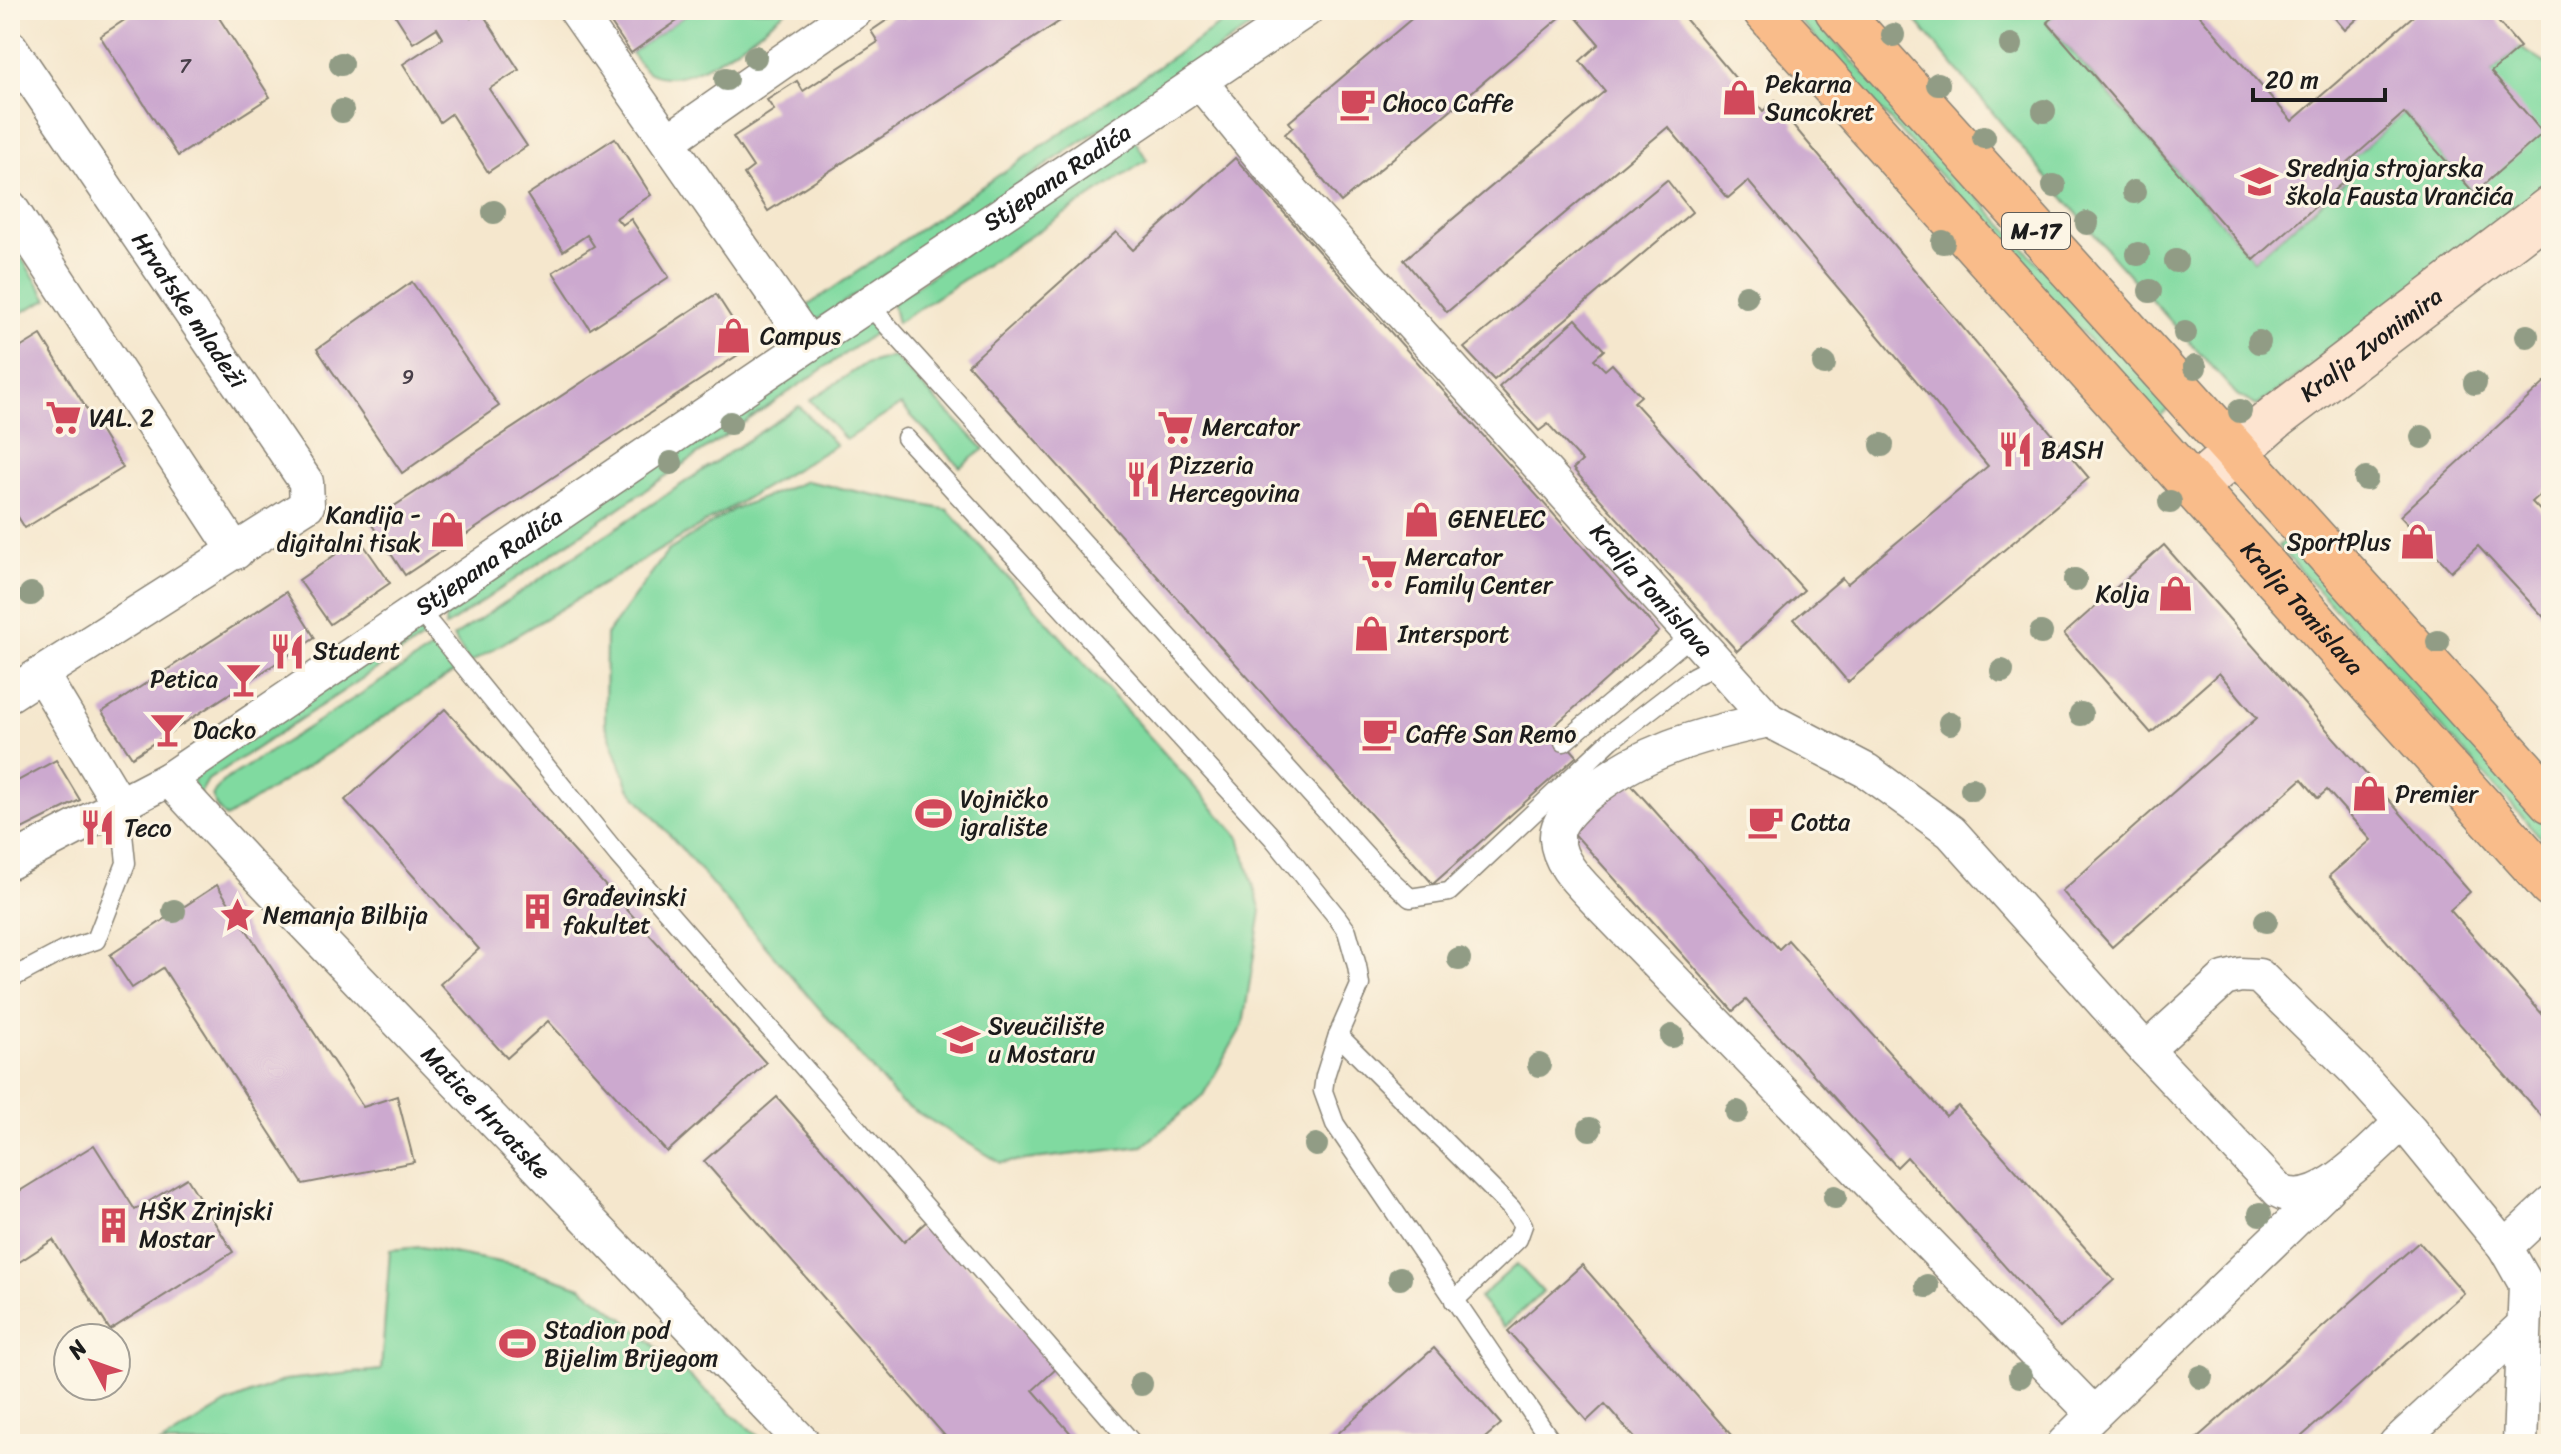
<svg xmlns="http://www.w3.org/2000/svg" width="2561" height="1454" font-family="Sriracha,sans-serif">
	<rect width="100%" height="100%" fill="#fcf5e5"/>
	<filter id="ink" filterUnits="userSpaceOnUse"><feTurbulence type="fractalNoise" baseFrequency=".0125" numOctaves="2"/><feDisplacementMap in="SourceGraphic" scale="16" xChannelSelector="R" yChannelSelector="G"/><feConvolveMatrix kernelMatrix="1 2 1 2 8 2 1 2 1" color-interpolation-filters="sRGB"/></filter>
	<filter id="wash" filterUnits="userSpaceOnUse"><feTurbulence type="fractalNoise" baseFrequency=".006" numOctaves="4" result="noise"/><feDisplacementMap in="SourceGraphic" scale="32" xChannelSelector="R" yChannelSelector="G"/><feGaussianBlur stdDeviation="1.8" result="paint"/><feColorMatrix in="noise" values="0 0 0 0 0 0 0 0 0 0 0 0 0 0 0 0 0 1.4 0 .05"/><feComposite in="paint" operator="in"/></filter>
	<g filter="url(#wash)">
		<rect width="100%" height="100%" fill="#f5e7cd"/>
		<g fill="#80daa0" stroke="#4e7b5e" stroke-width="2">
			<path d="M 693,10 L 787,10 C 757,33 687,95 648,72 C 642,69 636,58 631,53 Z"/>
			<polygon points="1241,10 1249,10 1258,22 801,331 791,317"/>
			<polygon points="1790,10 1806,10 2170,407 2159,417"/>
			<polygon points="1907,10 2061,10 2047,23 2254,260 2348,179 2340,169 2404,113 2474,192 2491,72 2520,47 2551,67 2551,191 2257,406 2237,395 2114,258"/>
			<polygon points="1133,137 1147,160 897,323 892,303"/>
			<polygon points="10,240 48,299 10,318"/>
			<polygon points="862,320 881,329 445,627 446,604"/>
			<polygon points="893,356 984,449 960,467 901,405 846,440 810,400 865,364"/>
			<polygon points="799,406 836,445 470,663 453,637"/>
			<polygon points="806,481 948,510 1239,837 1261,911 1243,1025 1203,1095 1143,1146 1001,1163 900,1102 629,788 605,723 606,635 668,551 734,509"/>
			<polygon points="2288,537 2551,828 2551,849 2278,546"/>
			<polygon points="407,628 428,635 208,780 201,792 193,795 194,772"/>
			<polygon points="438,645 456,671 226,818 217,808 212,796 222,782"/>
			<polygon points="421,1247 515,1265 581,1287 623,1318 767,1444 160,1444 226,1404 285,1380 381,1370 390,1250"/>
			<polygon points="1517,1264 1543,1292 1504,1327 1479,1298"/>
		</g>
		<g id="blocks">
			<g fill="#cca9cf">
				<polygon points="140,10 214,10 270,97 178,156 100,36"/>
				<polygon points="392,10 466,10 471,18 481,11 519,70 489,89 527,146 488,172 451,114 440,122 403,64 443,38 437,28 413,43"/>
				<polygon points="602,10 693,10 631,53"/>
				<polygon points="902,10 908,19 921,10 1077,10 768,211 744,174 753,167 733,137 774,110 767,100 797,81 803,91 878,42 871,31"/>
				<polygon points="1422,10 1569,10 1341,202 1285,134 1293,127 1289,122"/>
				<polygon points="1570,10 1678,10 1763,111 1775,100 1795,124 1793,125 2089,478 1848,682 1794,619 1842,578 1847,584 1988,466 1748,181 1728,198 1668,127 1447,312 1404,260 1605,91 1580,61 1599,44"/>
				<polygon points="2061,10 2195,10 2292,121 2420,10 2488,10 2520,47 2491,72 2543,133 2474,193 2404,113 2340,169 2348,178 2254,260 2047,22"/>
				<polygon points="2328,10 2367,10 2345,30"/>
				<polygon points="615,138 651,195 616,218 622,225 631,219 669,277 590,329 553,272 594,246 587,235 563,251 527,195"/>
				<polygon points="1235,158 1659,632 1552,728 1577,756 1433,884 968,365 1116,232 1133,250"/>
				<polygon points="1667,180 1692,212 1494,380 1464,348"/>
				<polygon points="412,282 499,406 402,473 317,349"/>
				<polygon points="716,294 750,347 405,575 370,522"/>
				<polygon points="1576,319 1604,350 1594,359 1605,370 1612,364 1641,396 1634,402 1804,590 1737,651 1573,469 1582,461 1548,424 1539,431 1499,387"/>
				<polygon points="41,335 123,468 25,528 10,504 10,354"/>
				<polygon points="2551,377 2551,485 2532,502 2551,522 2551,625 2478,546 2451,571 2400,516"/>
				<polygon points="359,538 390,583 330,624 299,580"/>
				<polygon points="2164,545 2470,892 2450,910 2551,1024 2551,1127 2329,876 2371,840 2327,790 2318,798 2302,779 2112,947 2062,891 2257,718 2219,673 2151,733 2064,634"/>
				<polygon points="286,592 315,638 132,757 102,712"/>
				<polygon points="445,709 766,1063 667,1152 548,1021 507,1058 440,984 479,949 345,800"/>
				<polygon points="56,760 80,800 10,835 10,785"/>
				<polygon points="1626,779 1779,949 1788,940 1946,1116 1958,1106 2114,1280 2060,1328 1907,1157 1897,1167 1746,1000 1733,1011 1570,829"/>
				<polygon points="217,885 363,1107 397,1096 414,1162 303,1184 163,968 132,988 110,955"/>
				<polygon points="777,1097 904,1242 927,1221 1056,1369 1033,1390 1080,1444 952,1444 704,1161"/>
				<polygon points="94,1145 135,1210 187,1178 233,1252 110,1330 53,1240 10,1268 10,1197"/>
				<polygon points="2419,1242 2464,1293 2293,1444 2190,1444"/>
				<polygon points="1582,1265 1739,1444 1640,1444 1605,1404 1587,1421 1508,1331"/>
				<polygon points="2551,1337 2551,1369 2535,1352"/>
				<polygon points="1434,1348 1501,1424 1478,1444 1326,1444"/>
			</g>
		</g>
	</g>
	<g filter="url(#ink)">
		<use href="#blocks" fill-opacity="0" stroke="#888274" stroke-width="2"/>
		<g fill="none" stroke-linecap="round" stroke-linejoin="round">
			<defs>
				<g id="service">
					<polyline points="868,304 1371,861 1410,898 1449,892 1611,740 1694,676 1718,664"/>
					<polyline points="906,438 1273,838 1337,917 1347,931 1357,966 1360,985 1338,1035 1325,1076 1323,1091 1335,1124 1553,1444"/>
					<polyline points="418,609 618,855 1133,1444"/>
					<polyline points="1564,742 1692,635"/>
					<polyline points="10,979 63,951 96,940 126,863 120,805"/>
					<polyline points="1338,1035 1511,1208 1523,1225 1518,1239 1454,1301"/>
				</g>
				<g id="minor">
					<polyline points="576,10 809,344"/>
					<path id="s1" d="M 10,47 L 306,482 L 307,505 L 41,674 L 120,805"/>
					<path id="s2" d="M 1200,82 L 1268,165 L 1769,720 L 1867,771 L 1951,832 L 2146,1050 L 2279,1191 C 2318,1213 2374,1147 2402,1122"/>
					<polyline points="668,141 856,10"/>
					<polyline points="10,207 236,552"/>
					<polyline points="10,694 41,674"/>
					<path d="M 1769,720 C 1701,734 1636,752 1583,798 C 1572,808 1556,822 1557,838 C 1558,863 1580,883 1596,900 L 2094,1414 L 2327,1189"/>
					<path id="s3" d="M 169,779 L 253,870 L 804,1444"/>
					<path id="s4" d="M 10,862 L 169,779 L 775,367 L 1306,10"/>
					<polyline points="2146,1050 2224,979 2240,975 2259,976 2355,1070 2411,1132 2505,1247 2526,1284 2520,1444"/>
					<polyline points="2505,1247 2551,1204"/>
					<polyline points="2064,1444 2094,1414"/>
					<polyline points="2396,1444 2524,1325"/>
				</g>
				<g id="secondary">
					<path id="s5" d="M 2194,488 L 2277,416 L 2551,208"/>
				</g>
				<g id="primary">
					<path id="s6" d="M 1765,10 L 2551,885"/>
					<polyline points="1837,10 2551,801"/>
				</g>
			</defs>
			<use href="#service" stroke="#888274" stroke-width="21"/>
			<use href="#minor" stroke="#888274" stroke-width="37"/>
			<use href="#secondary" stroke="#888274" stroke-width="47"/>
			<use href="#primary" stroke="#888274" stroke-width="47"/>
			<use href="#service" stroke="#fff" stroke-width="18"/>
			<use href="#minor" stroke="#fff" stroke-width="34"/>
			<use href="#secondary" stroke="#fde4d0" stroke-width="44"/>
			<use href="#primary" stroke="#f9bc8a" stroke-width="44"/>
		</g>
		<g fill="#919c85">
			<circle cx="1893" cy="35" r="12"/>
			<circle cx="2011" cy="45" r="12"/>
			<circle cx="755" cy="57" r="12"/>
			<circle cx="341" cy="64" r="12"/>
			<circle cx="726" cy="79" r="12"/>
			<circle cx="1938" cy="84" r="12"/>
			<circle cx="342" cy="111" r="12"/>
			<circle cx="2044" cy="111" r="12"/>
			<circle cx="1984" cy="137" r="12"/>
			<circle cx="2054" cy="186" r="12"/>
			<circle cx="2134" cy="192" r="12"/>
			<circle cx="494" cy="212" r="12"/>
			<circle cx="2087" cy="223" r="12"/>
			<circle cx="1943" cy="242" r="12"/>
			<circle cx="2138" cy="254" r="12"/>
			<circle cx="2176" cy="261" r="12"/>
			<circle cx="2150" cy="291" r="12"/>
			<circle cx="1746" cy="296" r="12"/>
			<circle cx="2185" cy="333" r="12"/>
			<circle cx="2527" cy="336" r="12"/>
			<circle cx="2259" cy="342" r="12"/>
			<circle cx="1824" cy="364" r="12"/>
			<circle cx="2195" cy="367" r="12"/>
			<circle cx="2475" cy="383" r="12"/>
			<circle cx="2240" cy="411" r="12"/>
			<circle cx="730" cy="423" r="12"/>
			<circle cx="2422" cy="437" r="12"/>
			<circle cx="1882" cy="445" r="12"/>
			<circle cx="671" cy="463" r="12"/>
			<circle cx="2366" cy="479" r="12"/>
			<circle cx="2170" cy="502" r="12"/>
			<circle cx="2075" cy="580" r="12"/>
			<circle cx="31" cy="594" r="12"/>
			<circle cx="2041" cy="633" r="12"/>
			<circle cx="2438" cy="642" r="12"/>
			<circle cx="2002" cy="671" r="12"/>
			<circle cx="2081" cy="714" r="12"/>
			<circle cx="1950" cy="723" r="12"/>
			<circle cx="1972" cy="789" r="12"/>
			<circle cx="174" cy="911" r="12"/>
			<circle cx="2266" cy="921" r="12"/>
			<circle cx="1459" cy="959" r="12"/>
			<circle cx="1672" cy="1036" r="12"/>
			<circle cx="1539" cy="1065" r="12"/>
			<circle cx="1737" cy="1112" r="12"/>
			<circle cx="1590" cy="1129" r="12"/>
			<circle cx="1316" cy="1145" r="12"/>
			<circle cx="1835" cy="1197" r="12"/>
			<circle cx="2260" cy="1214" r="12"/>
			<circle cx="1400" cy="1278" r="12"/>
			<circle cx="1927" cy="1286" r="12"/>
			<circle cx="2020" cy="1376" r="12"/>
			<circle cx="2201" cy="1377" r="12"/>
			<circle cx="1141" cy="1384" r="12"/>
		</g>
	</g>
	<defs>
		<symbol id="shop-bare" viewBox="-9 -9 18 18"><path d="M-5-2.5h2.3a2.7 3.5 0 0 1 5.4 0H5L5.5 6h-11ZM-1.5-2.5h3a1.5 2.3 0 0 0-3 0Z" fill="#d1495b" stroke="#fcf5e5" stroke-width="2.5" paint-order="stroke"/></symbol>
		<symbol id="cafe-bare" viewBox="-9 -9 18 18"><path d="M-5.5-4.5H6V0H3Q3 3.5 0 3.5H-2.5Q-5.5 3.5-5.5 0ZM3-3.2v2h1.7v-2ZM-6 4.5H4V6H-6Z" fill="#d1495b" stroke="#fcf5e5" stroke-width="2.5" paint-order="stroke"/></symbol>
		<symbol id="school-bare" viewBox="-9 -9 18 18"><path d="M0-5L7-2L0 1L-7-2ZM-4 1L0 2.5L4 1V4Q0 6-4 4Z" fill="#d1495b" stroke="#fcf5e5" stroke-width="2.5" paint-order="stroke"/></symbol>
		<symbol id="supermarket-bare" viewBox="-9 -9 18 18"><path d="M-6-5.5h2.5l.6 2H6L4.5 2H-2.5L-4.4-4H-6ZM-1.5 3.2a1.3 1.3 0 1 0 .1 0ZM3 3.2a1.3 1.3 0 1 0 .1 0Z" fill="#d1495b" stroke="#fcf5e5" stroke-width="2.5" paint-order="stroke"/></symbol>
		<symbol id="restaurant-bare" viewBox="-9 -9 18 18"><path d="M-5-6h1v4h1v-4h1v4h1v-4h1v5L-1.5 .5V6h-2V.5L-5-1ZM5-6V6H3V1.5H1.5Q1.5-4 5-6Z" fill="#d1495b" stroke="#fcf5e5" stroke-width="2.5" paint-order="stroke"/></symbol>
		<symbol id="bar-bare" viewBox="-9 -9 18 18"><path d="M-6-5H6L.8 .8V4.5H3.5V6h-7V4.5H-.8V.8Z" fill="#d1495b" stroke="#fcf5e5" stroke-width="2.5" paint-order="stroke"/></symbol>
		<symbol id="stadium-bare" viewBox="-9 -9 18 18"><path d="M0-5a6.5 5 0 1 0 0 10a6.5 5 0 1 0 0-10ZM-3.5-1.8h7v3.6h-7Z" fill="#d1495b" stroke="#fcf5e5" stroke-width="2.5" paint-order="stroke"/></symbol>
		<symbol id="building-bare" viewBox="-9 -9 18 18"><path d="M-4-6H4V6H1V3H-1V6H-4ZM-2.5-4.3h1.7v1.8h-1.7ZM.8-4.3h1.7v1.8H.8ZM-2.5-1h1.7V.8h-1.7ZM.8-1h1.7V.8H.8Z" fill="#d1495b" stroke="#fcf5e5" stroke-width="2.5" paint-order="stroke"/></symbol>
		<symbol id="sight-bare" viewBox="-9 -9 18 18"><path d="M0-6L1.8-2.2L6-1.7L2.9 1.2L3.7 5.4L0 3.3L-3.7 5.4L-2.9 1.2L-6-1.7L-1.8-2.2Z" fill="#d1495b" stroke="#fcf5e5" stroke-width="2.5" paint-order="stroke"/></symbol>
		<symbol id="university-bare" viewBox="-9 -9 18 18"><path d="M0-5L7-2L0 1L-7-2ZM-4 1L0 2.5L4 1V4Q0 6-4 4Z" fill="#d1495b" stroke="#fcf5e5" stroke-width="2.5" paint-order="stroke"/></symbol>
	</defs>
	<g fill-rule="evenodd">
		<use href="#shop-bare" x="1714" y="72" width="51" height="51"/>
		<use href="#cafe-bare" x="1332" y="78" width="51" height="51"/>
		<use href="#school-bare" x="2234" y="156" width="51" height="51"/>
		<use href="#shop-bare" x="708" y="310" width="51" height="51"/>
		<use href="#supermarket-bare" x="38" y="392" width="51" height="51"/>
		<use href="#supermarket-bare" x="1150" y="402" width="51" height="51"/>
		<use href="#restaurant-bare" x="1990" y="424" width="51" height="51"/>
		<use href="#restaurant-bare" x="1118" y="454" width="51" height="51"/>
		<use href="#shop-bare" x="1396" y="494" width="51" height="51"/>
		<use href="#shop-bare" x="422" y="504" width="51" height="51"/>
		<use href="#shop-bare" x="2392" y="516" width="51" height="51"/>
		<use href="#supermarket-bare" x="1354" y="546" width="51" height="51"/>
		<use href="#shop-bare" x="2150" y="568" width="51" height="51"/>
		<use href="#shop-bare" x="1346" y="608" width="51" height="51"/>
		<use href="#restaurant-bare" x="262" y="626" width="51" height="51"/>
		<use href="#bar-bare" x="218" y="654" width="51" height="51"/>
		<use href="#bar-bare" x="142" y="704" width="51" height="51"/>
		<use href="#cafe-bare" x="1354" y="708" width="51" height="51"/>
		<use href="#shop-bare" x="2344" y="768" width="51" height="51"/>
		<use href="#stadium-bare" x="908" y="788" width="51" height="51"/>
		<use href="#cafe-bare" x="1740" y="796" width="51" height="51"/>
		<use href="#restaurant-bare" x="72" y="802" width="51" height="51"/>
		<use href="#building-bare" x="512" y="886" width="51" height="51"/>
		<use href="#sight-bare" x="212" y="890" width="51" height="51"/>
		<use href="#university-bare" x="936" y="1014" width="51" height="51"/>
		<use href="#building-bare" x="88" y="1200" width="51" height="51"/>
		<use href="#stadium-bare" x="492" y="1318" width="51" height="51"/>
	</g>
	<g text-anchor="middle" stroke-width="6" stroke-linejoin="round" paint-order="stroke">
		<g font-size="20" fill="#483f49">
			<text x="185" y="73">7</text>
			<text x="408" y="384">9</text>
		</g>
		<rect fill="#fcf5e5" stroke="#5f5d58" stroke-width="2" x="2002" y="213" width="68" height="36" rx="6"/>
		<g font-size="22" font-weight="bold" fill="#1c1c1c">
			<text x="2036" y="239">M-17</text>
		</g>
		<g font-size="24" fill="#1c1c1c" stroke="#fcf5e5" text-anchor="start">
			<text x="1765" y="92">Pekarna<tspan x="1765" dy="28">Suncokret</tspan></text>
			<text x="1383" y="111">Choco Caffe</text>
			<text x="2286" y="176">Srednja strojarska<tspan x="2286" dy="28">škola Fausta Vrančića</tspan></text>
			<text x="760" y="344">Campus</text>
			<text x="89" y="426">VAL. 2</text>
			<text x="1202" y="435">Mercator</text>
			<text x="2041" y="458">BASH</text>
			<text x="1169" y="473">Pizzeria<tspan x="1169" dy="28">Hercegovina</tspan></text>
			<text x="421" y="523" text-anchor="end">Kandija -<tspan x="421" dy="28">digitalni tisak</tspan></text>
			<text x="1448" y="527">GENELEC</text>
			<text x="2391" y="550" text-anchor="end">SportPlus</text>
			<text x="1405" y="565">Mercator<tspan x="1405" dy="28">Family Center</tspan></text>
			<text x="2149" y="602" text-anchor="end">Kolja</text>
			<text x="1398" y="642">Intersport</text>
			<text x="313" y="659">Student</text>
			<text x="218" y="687" text-anchor="end">Petica</text>
			<text x="193" y="738">Dacko</text>
			<text x="1406" y="742">Caffe San Remo</text>
			<text x="2395" y="802">Premier</text>
			<text x="960" y="807">Vojničko<tspan x="960" dy="28">igralište</tspan></text>
			<text x="1791" y="830">Cotta</text>
			<text x="124" y="836">Teco</text>
			<text x="563" y="905">Građevinski<tspan x="563" dy="28">fakultet</tspan></text>
			<text x="263" y="923">Nemanja Bilbija</text>
			<text x="988" y="1034">Sveučilište<tspan x="988" dy="28">u Mostaru</tspan></text>
			<text x="139" y="1219">HŠK Zrinjski<tspan x="139" dy="28">Mostar</tspan></text>
			<text x="544" y="1338">Stadion pod<tspan x="544" dy="28">Bijelim Brijegom</tspan></text>
		</g>
		<g font-size="24" fill="#1c1c1c" stroke="#fcf5e5">
			<text dy="8" stroke="none"><textPath href="#s4" startOffset="1252">Stjepana Radića</textPath></text>
			<text dy="8" stroke="none"><textPath href="#s1" startOffset="318">Hrvatske mladeži</textPath></text>
			<text dy="8" stroke="none"><textPath href="#s5" startOffset="228">Kralja Zvonimira</textPath></text>
			<text dy="8" stroke="none"><textPath href="#s4" startOffset="566">Stjepana Radića</textPath></text>
			<text dy="8" stroke="none"><textPath href="#s2" startOffset="680">Kralja Tomislava</textPath></text>
			<text dy="8" stroke="none"><textPath href="#s6" startOffset="804">Kralja Tomislava</textPath></text>
			<text dy="8" stroke="none"><textPath href="#s3" startOffset="460">Matice Hrvatske</textPath></text>
		</g>
	</g>
	<rect width="2561" height="1454" fill="none" stroke="#fcf5e5" stroke-width="40"/>
	<g transform="translate(92 1362) rotate(311)"><circle r="38" fill="#fcf5e5" stroke="#a29e95" stroke-width="2"/>
	<path d="M0-6L14 30L0 20L-14 30Z" fill="#d1495b"/>
	<text y="-12" font-size="22" font-weight="bold" text-anchor="middle" fill="#1c1c1c">N</text>
	</g>
	<path d="M2253 88v12h132v-12" fill="none" stroke="#1c1c1c" stroke-width="4"/>
	<text x="2265" y="88" font-size="24" fill="#1c1c1c" stroke="#fcf5e5" stroke-width="6" paint-order="stroke">20 m</text>
</svg>
